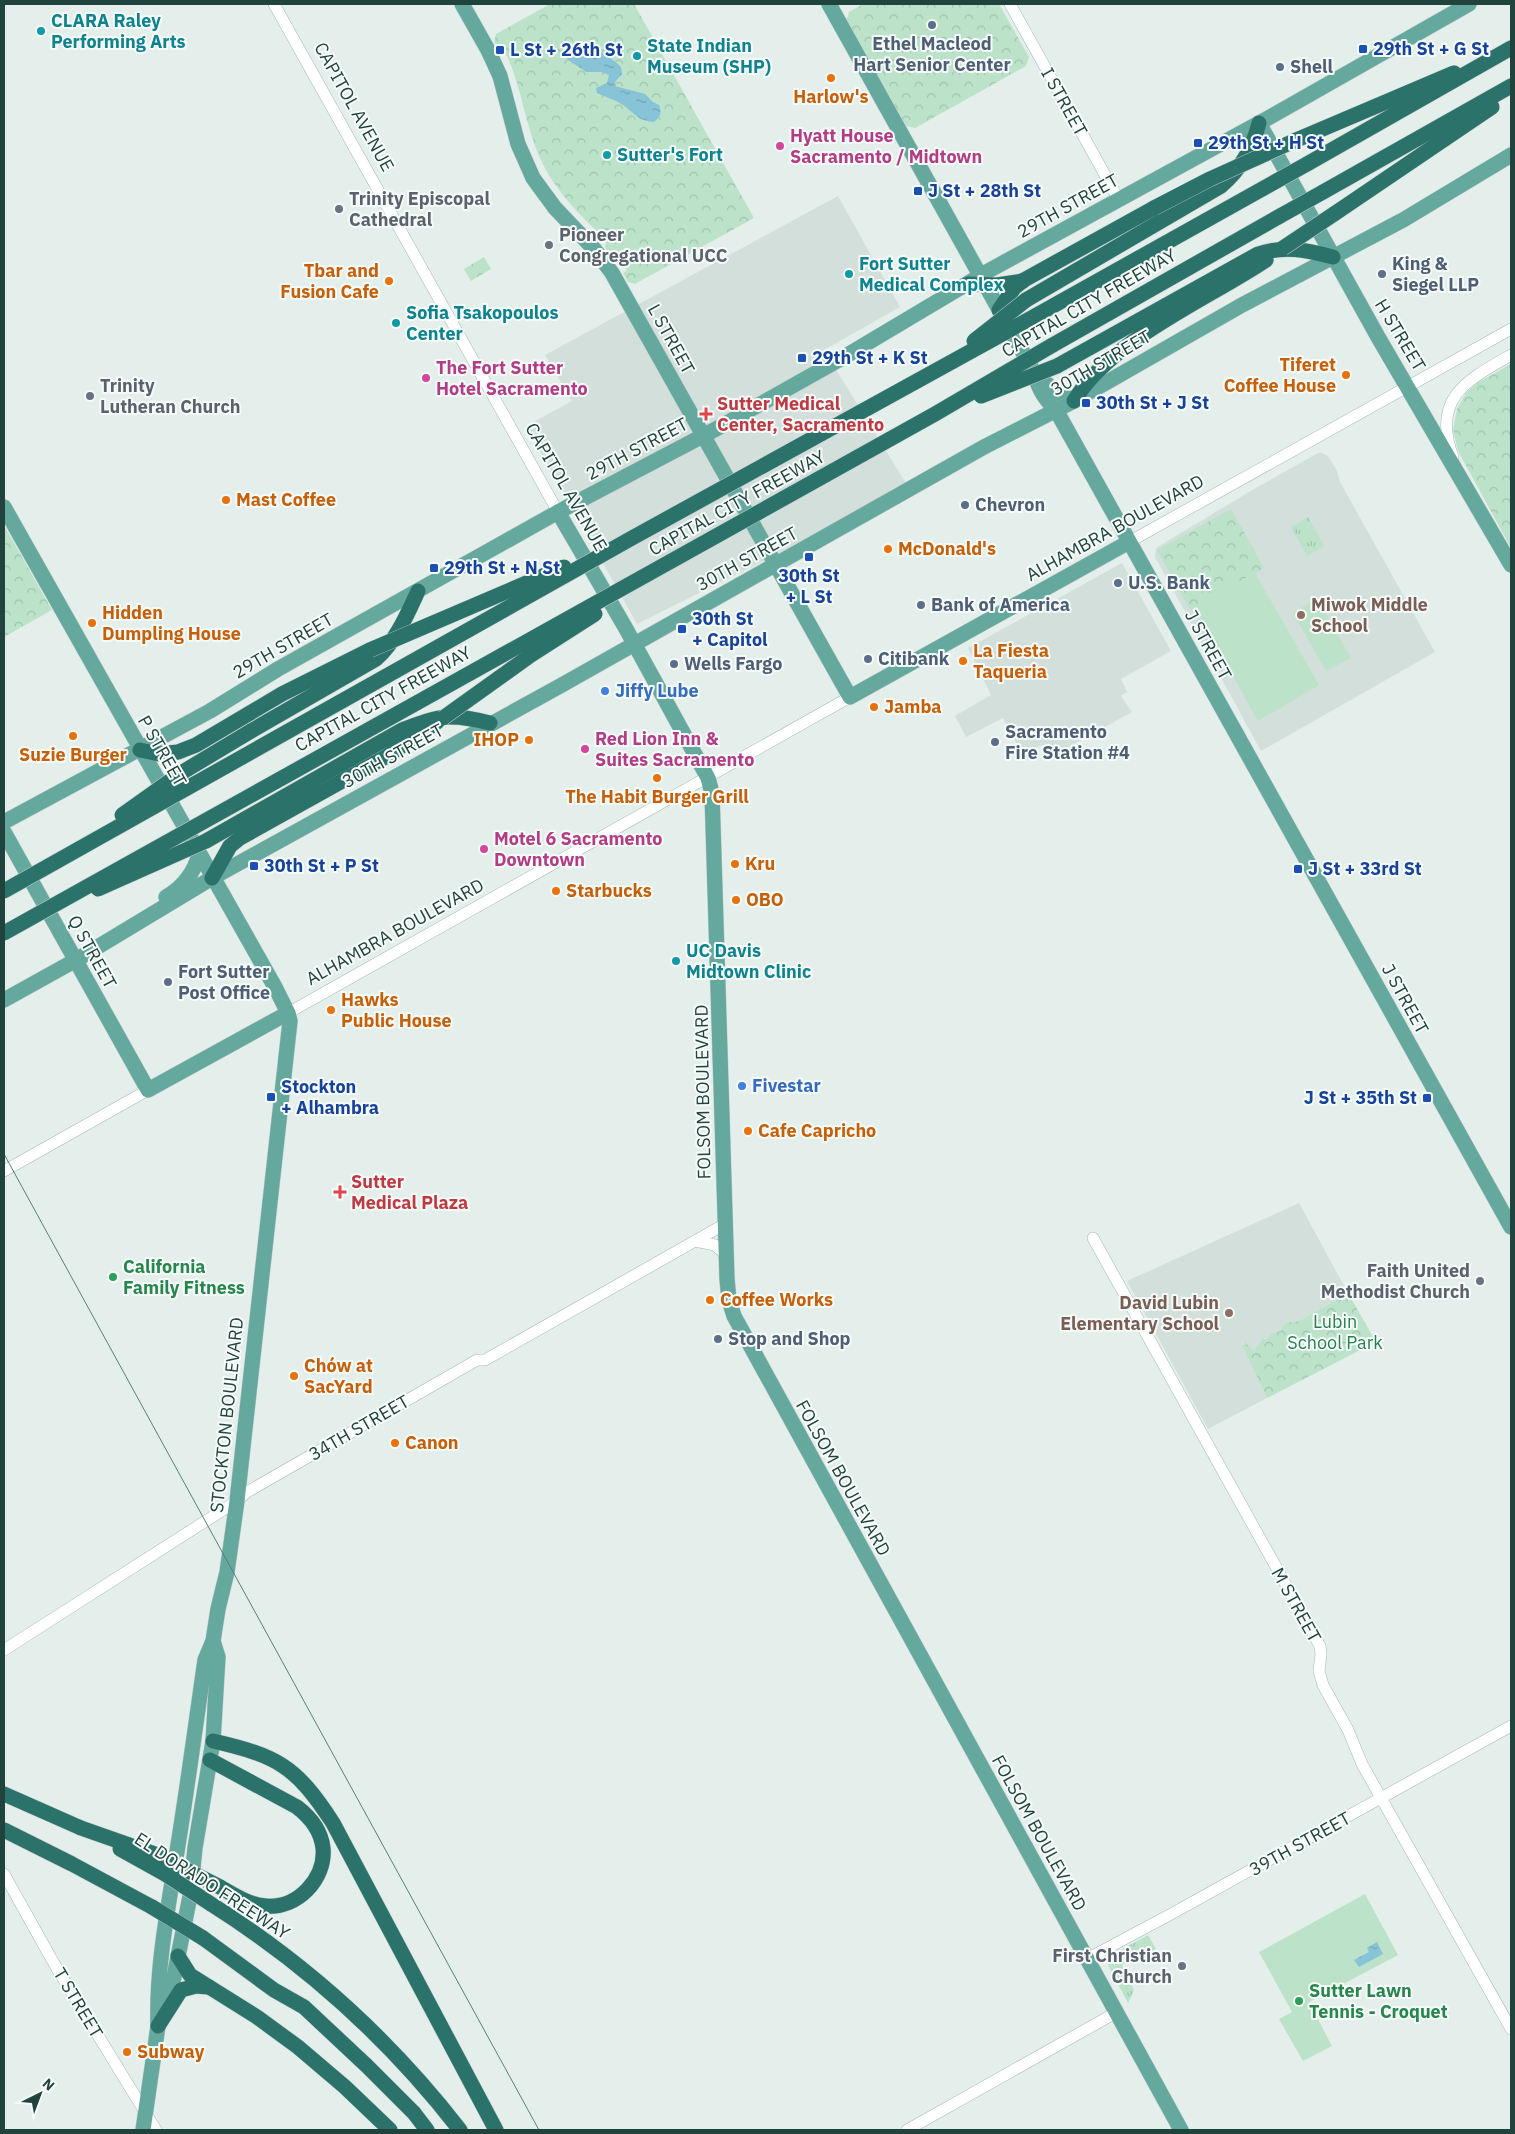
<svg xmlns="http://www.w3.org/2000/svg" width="1515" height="2134" font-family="'IBM Plex Sans',sans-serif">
	<defs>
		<pattern id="grass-tufts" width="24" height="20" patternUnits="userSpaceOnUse" patternTransform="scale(1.25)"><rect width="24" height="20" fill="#bce2ca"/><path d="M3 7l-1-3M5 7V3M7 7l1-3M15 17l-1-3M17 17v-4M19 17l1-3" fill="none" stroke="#a1c3ae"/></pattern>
		<pattern id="park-crowns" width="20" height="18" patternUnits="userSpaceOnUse" patternTransform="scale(1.25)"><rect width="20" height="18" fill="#bce2ca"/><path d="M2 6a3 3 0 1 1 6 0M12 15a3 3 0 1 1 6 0" fill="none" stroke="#a1c3ae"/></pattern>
		<pattern id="water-ripples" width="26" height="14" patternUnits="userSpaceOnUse" patternTransform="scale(1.25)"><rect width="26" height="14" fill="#88c4d8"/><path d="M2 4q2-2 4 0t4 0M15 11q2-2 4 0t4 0" fill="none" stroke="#6fa1b0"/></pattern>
	</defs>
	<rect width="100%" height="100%" fill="#e4efeb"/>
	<g fill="#d2dfda">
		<polygon points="838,196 900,307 824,350 907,485 826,530 637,624 526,426 572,401 545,355"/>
		<polygon points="1320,452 1328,456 1337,471 1340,482 1435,652 1261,751 1155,557 1156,548 1254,489"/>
		<polygon points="1122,563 1171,651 1121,679 1127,692 1121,696 1132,712 1050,757 1042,745 1022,754 1003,718 966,737 955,716 991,695 968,648"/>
		<polygon points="1299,1203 1348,1293 1299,1321 1285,1323 1280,1331 1272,1333 1266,1340 1263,1338 1254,1350 1245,1343 1242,1344 1267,1398 1208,1429 1127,1281"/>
	</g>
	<g fill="url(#grass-tufts)">
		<polygon points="1308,517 1324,546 1307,556 1291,527"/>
		<polygon points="1148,1935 1156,1949 1144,1959 1141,1954 1122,1965 1134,1990 1128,2003 1106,1961 1108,1957"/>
	</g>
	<g fill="url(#park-crowns)">
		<path d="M 550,4 L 634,4 L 754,218 L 635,284 L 628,282 L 623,273 L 627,270 L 619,259 L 616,262 L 605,248 L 606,241 C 581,215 555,192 540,158 C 525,125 522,89 507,56 L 500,53 L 494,42 L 496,34 Z"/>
		<polygon points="863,4 999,4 1029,57 1026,66 915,128 906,126 847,20 849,12"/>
		<polygon points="484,257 491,269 471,281 464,269"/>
		<polygon points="1511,364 1511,548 1458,451 1453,430 1457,409 1466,393 1477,383"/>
		<polygon points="1231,509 1264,568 1190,610 1157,550"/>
		<polygon points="4,525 52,610 4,637"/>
		<polygon points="1348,1293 1376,1342 1267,1398 1242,1345 1245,1343 1254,1350 1263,1338 1266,1340 1272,1333 1280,1331 1285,1323 1299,1321"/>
	</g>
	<g fill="#bce2ca">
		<polygon points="1255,573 1319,685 1258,721 1195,607"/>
		<polygon points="1317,599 1351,658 1326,671 1293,613"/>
		<polygon points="1365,1894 1398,1955 1309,2002 1332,2046 1303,2061 1279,2019 1292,2012 1259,1952"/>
	</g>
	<g fill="url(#water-ripples)">
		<path d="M 584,46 C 598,49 611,57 621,67 L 622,74 L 615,82 L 615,86 L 645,94 L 653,102 L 659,105 C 662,113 661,116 654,122 C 637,121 635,113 623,105 C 616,100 605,97 597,93 L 596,88 L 607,83 L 609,75 L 601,72 L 586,72 L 566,58 L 568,53 L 577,53 L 579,49 Z"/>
		<polygon points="1377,1942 1383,1954 1359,1967 1354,1960 1369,1952 1367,1948"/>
	</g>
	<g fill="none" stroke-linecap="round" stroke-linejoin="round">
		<defs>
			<g id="minor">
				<polyline points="274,4 558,512"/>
				<polyline points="1010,4 1119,200"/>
				<path d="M 1453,457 C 1431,398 1467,380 1511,355"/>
				<polyline points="1129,542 1511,329"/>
				<polyline points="288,1013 850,697"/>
				<polyline points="4,1171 148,1090"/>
				<polyline points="1093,1238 1320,1646 1321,1654 1319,1671 1323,1685 1348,1730 1362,1764 1511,2029"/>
				<polyline points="695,1241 715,1245 727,1256"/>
				<polyline points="4,1650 237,1501 247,1492 477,1360 485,1360 725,1224"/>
				<polyline points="4,1874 56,1967 156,2130"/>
				<polyline points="1087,1959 1173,1913 1511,1726"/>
				<polyline points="907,2130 1117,2012"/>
			</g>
			<g id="major">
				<polyline points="462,4 488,50 500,76 518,144 533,178 555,208 595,250 612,273 850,697 1129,542"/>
				<path d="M 829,4 L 1035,374 C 1038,389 1045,399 1056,410 L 1511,1227"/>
				<polyline points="1259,123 1378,337 1511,565"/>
				<polyline points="1036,375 1054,390 1074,401"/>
				<path d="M 4,507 L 275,987 L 288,1013 L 290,1021 L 237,1501 L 227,1572 L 218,1609 L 213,1641 L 205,1660 C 196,1722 188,1783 178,1845 C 169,1905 156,1964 158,2026"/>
				<polyline points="558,512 625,627 708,778 712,793 727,1279 729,1300 734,1316 1181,2130"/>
				<polyline points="4,822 210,711 278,669 558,512 716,429 844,357 990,270 1270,117 1469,4"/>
				<polyline points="4,832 148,1090 288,1013"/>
				<path d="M 166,897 C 182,888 195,872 199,854"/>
				<polyline points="4,1000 76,960 212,878 560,686 984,447 1074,401 1242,305 1403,220 1511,155"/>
				<polyline points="143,2130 158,2026 171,1992 190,1896 195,1848 213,1741 218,1657 213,1641"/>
			</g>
			<g id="highway">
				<polyline points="1294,141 1454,73"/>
				<polyline points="1307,164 1511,48"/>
				<polyline points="1323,192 1511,86"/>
				<polyline points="1334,214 1492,107"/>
				<polyline points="968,284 997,285 1023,281"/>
				<path d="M 1026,300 L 1221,186 C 1241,169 1253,147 1259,123"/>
				<polyline points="999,310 1014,288 1024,280 1154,208"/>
				<polyline points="1035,316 1264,188"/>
				<polyline points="1051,346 1280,216"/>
				<path d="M 1057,366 L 1258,254 C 1285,245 1306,250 1333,257"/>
				<path d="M 1074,401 C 1110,340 1208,299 1266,260"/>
				<path d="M 251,731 L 376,659 C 396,641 407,615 418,591"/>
				<polyline points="140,750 159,754 178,752 196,745 282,694 370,650"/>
				<path d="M 206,841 L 402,730 C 439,715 451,713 490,723"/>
				<polyline points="212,878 230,846 240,838 387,756 437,722"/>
				<path d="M 213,1741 C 278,1756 296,1766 333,1823 L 496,2130"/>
				<path d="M 210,1760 L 297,1807 C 310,1817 321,1830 323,1848 C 326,1879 297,1909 266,1906 C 249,1905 234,1895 220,1887"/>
				<polyline points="4,1794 81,1828"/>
				<polyline points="4,1830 72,1864 152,1907"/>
				<path d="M 211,1904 C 306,1964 391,2041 460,2130"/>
				<polyline points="203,1938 274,1990 304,2007 367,2066 414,2113 427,2130"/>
				<polyline points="178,1956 190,1975 257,2017 298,2047 345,2087 390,2130"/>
				<polyline points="158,2026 181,1990 196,1986 209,1987"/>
			</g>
		</defs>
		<use href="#minor" stroke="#a6b8b3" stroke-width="12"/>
		<use href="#major" stroke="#c1cac9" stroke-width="16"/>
		<use href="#highway" stroke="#c1cac9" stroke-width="16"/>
		<use href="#minor" stroke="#fff" stroke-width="11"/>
		<use href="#major" stroke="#65a89e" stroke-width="15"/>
		<use href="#highway" stroke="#2a726a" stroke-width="15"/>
		<polyline stroke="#5c7e78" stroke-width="1" points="4,1154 539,2130"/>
		<defs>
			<g id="highway-bridge">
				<polyline points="1264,188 1307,164"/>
				<polyline points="1154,208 1210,179 1294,141"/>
				<polyline points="1280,216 1323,192"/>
				<polyline points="1283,248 1334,214"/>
				<polyline points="974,341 1026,300"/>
				<polyline points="981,396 1057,366"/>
				<polyline points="370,650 564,567"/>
				<polyline points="443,718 531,655 595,614"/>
				<polyline points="122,815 181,773 251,731"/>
				<polyline points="98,889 206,841"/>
				<polyline points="4,891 632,538 1035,316"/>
				<polyline points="4,933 935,414 1051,346"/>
				<polyline points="81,1828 155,1854 220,1887"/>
				<polyline points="120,1849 165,1874 211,1904"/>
				<polyline points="152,1907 203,1938"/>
			</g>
		</defs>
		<use href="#highway-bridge" stroke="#c1cac9" stroke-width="16" stroke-linecap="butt"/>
		<use href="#highway-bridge" stroke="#2a726a" stroke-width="15"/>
	</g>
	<g fill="#5c6f8a" stroke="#f6fbf9" stroke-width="2">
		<circle cx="932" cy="25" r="5"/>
		<circle cx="1280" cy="67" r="5"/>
		<circle cx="1382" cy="274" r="5"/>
		<circle cx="965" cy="505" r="5"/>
		<circle cx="1118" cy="583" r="5"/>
		<circle cx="921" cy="605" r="5"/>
		<circle cx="868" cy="659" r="5"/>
		<circle cx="674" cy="664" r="5"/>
		<circle cx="995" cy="742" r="5"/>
		<circle cx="168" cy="982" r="5"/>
		<circle cx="718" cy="1339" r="5"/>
	</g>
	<g fill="#0f9aa8" stroke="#f6fbf9" stroke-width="2">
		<circle cx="41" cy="31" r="5"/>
		<circle cx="637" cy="56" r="5"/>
		<circle cx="607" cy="155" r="5"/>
		<circle cx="849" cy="274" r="5"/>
		<circle cx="396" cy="323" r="5"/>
		<circle cx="676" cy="961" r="5"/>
	</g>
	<g fill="#1a4fb4" stroke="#f6fbf9" stroke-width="2">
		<rect x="1358" y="44" width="10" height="10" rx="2.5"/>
		<rect x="495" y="45" width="10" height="10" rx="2.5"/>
		<rect x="1193" y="138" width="10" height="10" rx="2.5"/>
		<rect x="913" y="186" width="10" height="10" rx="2.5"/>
		<rect x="797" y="353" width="10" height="10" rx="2.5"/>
		<rect x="1081" y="398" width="10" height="10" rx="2.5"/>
		<rect x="804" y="552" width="10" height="10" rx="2.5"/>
		<rect x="429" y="563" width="10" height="10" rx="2.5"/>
		<rect x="677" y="624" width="10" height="10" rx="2.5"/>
		<rect x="249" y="861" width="10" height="10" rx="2.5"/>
		<rect x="1293" y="864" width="10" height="10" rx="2.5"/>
		<rect x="266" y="1092" width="10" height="10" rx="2.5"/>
		<rect x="1422" y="1093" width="10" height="10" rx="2.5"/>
	</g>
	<g fill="#e8710a" stroke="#f6fbf9" stroke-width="2">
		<circle cx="831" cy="78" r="5"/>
		<circle cx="389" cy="281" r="5"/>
		<circle cx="1346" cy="375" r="5"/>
		<circle cx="226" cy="500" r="5"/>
		<circle cx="888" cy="549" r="5"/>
		<circle cx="92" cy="623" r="5"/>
		<circle cx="963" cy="661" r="5"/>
		<circle cx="874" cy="707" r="5"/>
		<circle cx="73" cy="736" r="5"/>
		<circle cx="529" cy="740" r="5"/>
		<circle cx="657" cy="778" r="5"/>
		<circle cx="735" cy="864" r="5"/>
		<circle cx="556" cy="891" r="5"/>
		<circle cx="736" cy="900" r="5"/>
		<circle cx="331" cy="1010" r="5"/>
		<circle cx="748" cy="1131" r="5"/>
		<circle cx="710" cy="1300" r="5"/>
		<circle cx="294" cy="1376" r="5"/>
		<circle cx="395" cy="1443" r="5"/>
		<circle cx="127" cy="2052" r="5"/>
	</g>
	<g fill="#d1479c" stroke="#f6fbf9" stroke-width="2">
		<circle cx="780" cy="146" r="5"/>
		<circle cx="426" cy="378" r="5"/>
		<circle cx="585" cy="749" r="5"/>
		<circle cx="484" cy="849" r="5"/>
	</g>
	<g fill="#6b7280" stroke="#f6fbf9" stroke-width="2">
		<circle cx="339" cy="209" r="5"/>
		<circle cx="549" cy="245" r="5"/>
		<circle cx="90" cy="396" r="5"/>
		<circle cx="1480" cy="1281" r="5"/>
		<circle cx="1182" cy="1966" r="5"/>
	</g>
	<g fill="#e0444e" stroke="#f6fbf9" stroke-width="2">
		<path d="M703.5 406.5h5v5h5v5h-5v5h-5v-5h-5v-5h5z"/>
		<path d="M337.5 1184.5h5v5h5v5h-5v5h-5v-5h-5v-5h5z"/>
	</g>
	<g fill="#8d6e63" stroke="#f6fbf9" stroke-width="2">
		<circle cx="1301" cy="615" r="5"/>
		<circle cx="1229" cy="1313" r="5"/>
	</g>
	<g fill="#3f7fe0" stroke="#f6fbf9" stroke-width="2">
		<circle cx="605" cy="691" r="5"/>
		<circle cx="742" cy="1086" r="5"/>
	</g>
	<g fill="#2e9e5b" stroke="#f6fbf9" stroke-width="2">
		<circle cx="113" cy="1277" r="5"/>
		<circle cx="1299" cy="2001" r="5"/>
	</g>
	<g text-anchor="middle" stroke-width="4" stroke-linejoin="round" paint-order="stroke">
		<g font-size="18" font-weight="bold" fill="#0d838f" stroke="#f6fbf9" text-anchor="start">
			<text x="51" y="27">CLARA Raley<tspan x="51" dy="21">Performing Arts</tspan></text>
			<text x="647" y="52">State Indian<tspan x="647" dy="21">Museum (SHP)</tspan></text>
			<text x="617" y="161">Sutter's Fort</text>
			<text x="859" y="270">Fort Sutter<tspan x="859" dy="21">Medical Complex</tspan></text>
			<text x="406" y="319">Sofia Tsakopoulos<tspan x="406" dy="21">Center</tspan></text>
			<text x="686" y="957">UC Davis<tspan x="686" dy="21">Midtown Clinic</tspan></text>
		</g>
		<g font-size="18" font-weight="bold" fill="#4e5e75" stroke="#f6fbf9" text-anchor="start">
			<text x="932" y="50" text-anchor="middle">Ethel Macleod<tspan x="932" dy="21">Hart Senior Center</tspan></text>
			<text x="1290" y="73">Shell</text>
			<text x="1392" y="270">King &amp;<tspan x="1392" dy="21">Siegel LLP</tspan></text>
			<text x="975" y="511">Chevron</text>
			<text x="1128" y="589">U.S. Bank</text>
			<text x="931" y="611">Bank of America</text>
			<text x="878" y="665">Citibank</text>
			<text x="684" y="670">Wells Fargo</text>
			<text x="1005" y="738">Sacramento<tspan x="1005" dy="21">Fire Station #4</tspan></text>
			<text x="178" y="978">Fort Sutter<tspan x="178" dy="21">Post Office</tspan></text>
			<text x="728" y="1345">Stop and Shop</text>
		</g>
		<g font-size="18" font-weight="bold" fill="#164399" stroke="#f6fbf9" text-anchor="start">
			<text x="1373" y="55">29th St + G St</text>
			<text x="510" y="56">L St + 26th St</text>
			<text x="1208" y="149">29th St + H St</text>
			<text x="928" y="197">J St + 28th St</text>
			<text x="812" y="364">29th St + K St</text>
			<text x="1096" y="409">30th St + J St</text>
			<text x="444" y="574">29th St + N St</text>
			<text x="809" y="582" text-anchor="middle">30th St<tspan x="809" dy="21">+ L St</tspan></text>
			<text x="692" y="625">30th St<tspan x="692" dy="21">+ Capitol</tspan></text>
			<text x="264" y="872">30th St + P St</text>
			<text x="1308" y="875">J St + 33rd St</text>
			<text x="281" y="1093">Stockton<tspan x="281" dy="21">+ Alhambra</tspan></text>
			<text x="1417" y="1104" text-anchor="end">J St + 35th St</text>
		</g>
		<g font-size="18" font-weight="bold" fill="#c56008" stroke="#f6fbf9" text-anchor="start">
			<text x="831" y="103" text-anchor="middle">Harlow's</text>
			<text x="379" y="277" text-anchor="end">Tbar and<tspan x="379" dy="21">Fusion Cafe</tspan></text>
			<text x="1336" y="371" text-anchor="end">Tiferet<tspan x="1336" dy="21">Coffee House</tspan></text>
			<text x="236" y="506">Mast Coffee</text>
			<text x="898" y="555">McDonald's</text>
			<text x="102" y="619">Hidden<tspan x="102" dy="21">Dumpling House</tspan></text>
			<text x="973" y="657">La Fiesta<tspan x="973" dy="21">Taqueria</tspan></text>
			<text x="884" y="713">Jamba</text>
			<text x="519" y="746" text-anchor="end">IHOP</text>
			<text x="73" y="761" text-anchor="middle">Suzie Burger</text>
			<text x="657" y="803" text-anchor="middle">The Habit Burger Grill</text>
			<text x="745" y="870">Kru</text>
			<text x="566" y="897">Starbucks</text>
			<text x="746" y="906">OBO</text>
			<text x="341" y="1006">Hawks<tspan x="341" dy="21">Public House</tspan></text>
			<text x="758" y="1137">Cafe Capricho</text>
			<text x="720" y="1306">Coffee Works</text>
			<text x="304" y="1372">Chów at<tspan x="304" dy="21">SacYard</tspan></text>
			<text x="405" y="1449">Canon</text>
			<text x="137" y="2058">Subway</text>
		</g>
		<g font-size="18" fill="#21433d" stroke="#f6fbf9">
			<text transform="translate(1064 102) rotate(61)" y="6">I STREET</text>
			<text transform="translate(354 107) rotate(61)" y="6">CAPITOL AVENUE</text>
			<text transform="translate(1068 206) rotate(-29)" y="6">29TH STREET</text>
			<text transform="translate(1089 303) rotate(-30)" y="6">CAPITAL CITY FREEWAY</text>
			<text transform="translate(1400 335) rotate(59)" y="6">H STREET</text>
			<text transform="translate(671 339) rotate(61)" y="6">L STREET</text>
			<text transform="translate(1101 363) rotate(-30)" y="6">30TH STREET</text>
			<text transform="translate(637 449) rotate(-28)" y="6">29TH STREET</text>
			<text transform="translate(566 487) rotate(60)" y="6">CAPITOL AVENUE</text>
			<text transform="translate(737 503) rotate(-29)" y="6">CAPITAL CITY FREEWAY</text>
			<text transform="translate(1115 528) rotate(-29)" y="6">ALHAMBRA BOULEVARD</text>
			<text transform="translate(747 559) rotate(-29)" y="6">30TH STREET</text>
			<text transform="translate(1208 645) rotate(61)" y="6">J STREET</text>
			<text transform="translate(283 646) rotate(-30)" y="6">29TH STREET</text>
			<text transform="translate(383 699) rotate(-29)" y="6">CAPITAL CITY FREEWAY</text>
			<text transform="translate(162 751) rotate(60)" y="6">P STREET</text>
			<text transform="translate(393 756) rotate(-29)" y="6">30TH STREET</text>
			<text transform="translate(395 932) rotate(-29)" y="6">ALHAMBRA BOULEVARD</text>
			<text transform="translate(92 952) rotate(61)" y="6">Q STREET</text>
			<text transform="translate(1405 999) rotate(61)" y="6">J STREET</text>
			<text transform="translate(703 1092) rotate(-91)" y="6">FOLSOM BOULEVARD</text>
			<text transform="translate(227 1415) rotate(-84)" y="6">STOCKTON BOULEVARD</text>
			<text transform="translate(359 1428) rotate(-30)" y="6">34TH STREET</text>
			<text transform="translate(843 1478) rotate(61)" y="6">FOLSOM BOULEVARD</text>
			<text transform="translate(1296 1605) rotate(61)" y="6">M STREET</text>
			<text transform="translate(1039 1833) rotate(61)" y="6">FOLSOM BOULEVARD</text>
			<text transform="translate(1300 1844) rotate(-29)" y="6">39TH STREET</text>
			<text transform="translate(212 1886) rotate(33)" y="6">EL DORADO FREEWAY</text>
			<text transform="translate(78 2003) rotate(59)" y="6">T STREET</text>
		</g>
		<g font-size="18" font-weight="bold" fill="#b23c85" stroke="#f6fbf9" text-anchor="start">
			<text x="790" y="142">Hyatt House<tspan x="790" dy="21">Sacramento / Midtown</tspan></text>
			<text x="436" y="374">The Fort Sutter<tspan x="436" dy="21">Hotel Sacramento</tspan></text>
			<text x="595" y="745">Red Lion Inn &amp;<tspan x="595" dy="21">Suites Sacramento</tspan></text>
			<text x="494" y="845">Motel 6 Sacramento<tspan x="494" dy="21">Downtown</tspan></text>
		</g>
		<g font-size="18" font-weight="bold" fill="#5b616d" stroke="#f6fbf9" text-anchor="start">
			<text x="349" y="205">Trinity Episcopal<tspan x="349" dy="21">Cathedral</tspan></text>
			<text x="559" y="241">Pioneer<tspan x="559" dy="21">Congregational UCC</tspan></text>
			<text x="100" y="392">Trinity<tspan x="100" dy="21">Lutheran Church</tspan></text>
			<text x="1470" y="1277" text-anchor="end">Faith United<tspan x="1470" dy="21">Methodist Church</tspan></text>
			<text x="1172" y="1962" text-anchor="end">First Christian<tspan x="1172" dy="21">Church</tspan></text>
		</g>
		<g font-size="18" font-weight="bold" fill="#be3a42" stroke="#f6fbf9" text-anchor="start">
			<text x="717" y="410">Sutter Medical<tspan x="717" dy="21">Center, Sacramento</tspan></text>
			<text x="351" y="1188">Sutter<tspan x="351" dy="21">Medical Plaza</tspan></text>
		</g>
		<g font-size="18" font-weight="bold" fill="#785e54" stroke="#f6fbf9" text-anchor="start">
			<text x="1311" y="611">Miwok Middle<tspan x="1311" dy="21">School</tspan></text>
			<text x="1219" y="1309" text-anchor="end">David Lubin<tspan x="1219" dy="21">Elementary School</tspan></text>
		</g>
		<g font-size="18" font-weight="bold" fill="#366cbe" stroke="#f6fbf9" text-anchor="start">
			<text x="615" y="697">Jiffy Lube</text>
			<text x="752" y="1092">Fivestar</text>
		</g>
		<g font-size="18" font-weight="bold" fill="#27864d" stroke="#f6fbf9" text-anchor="start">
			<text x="123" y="1273">California<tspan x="123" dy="21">Family Fitness</tspan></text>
			<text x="1309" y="1997">Sutter Lawn<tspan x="1309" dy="21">Tennis - Croquet</tspan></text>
		</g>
		<g font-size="18" fill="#277e51" stroke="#f6fbf9">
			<text x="1335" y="1328">Lubin<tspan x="1335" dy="21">School Park</tspan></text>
		</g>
	</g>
	<rect width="1515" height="2134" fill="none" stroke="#21433d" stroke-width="10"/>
	<g transform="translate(40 2094) rotate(42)" stroke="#f6fbf9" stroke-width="4" paint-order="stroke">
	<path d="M0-4L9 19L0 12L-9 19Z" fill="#21433d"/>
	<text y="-8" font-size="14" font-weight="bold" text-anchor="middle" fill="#21433d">N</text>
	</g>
</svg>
